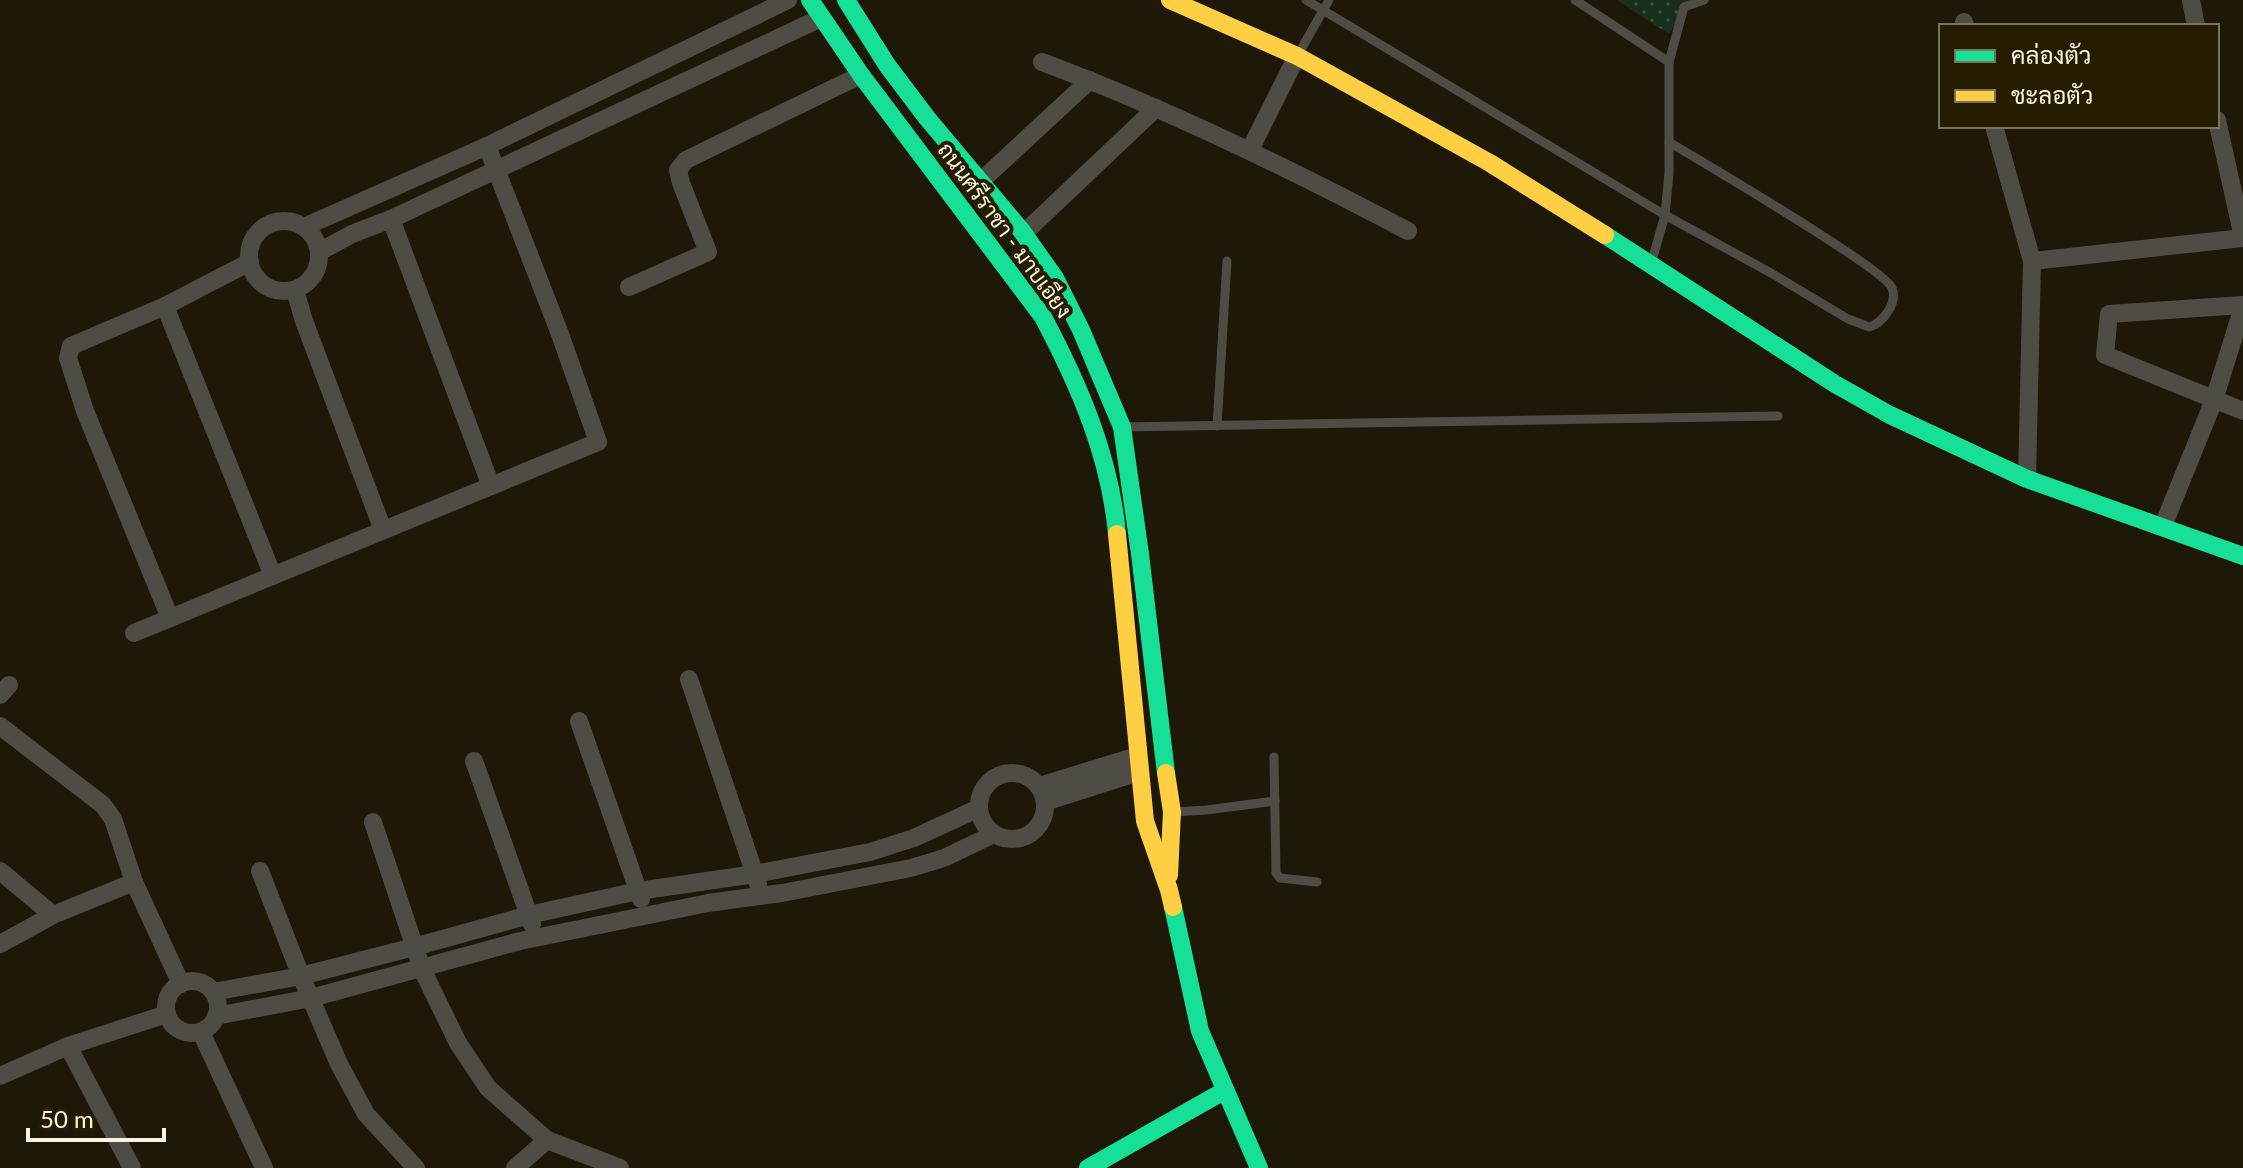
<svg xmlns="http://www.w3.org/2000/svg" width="2243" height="1168" font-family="Lato,Sarabun,sans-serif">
	<defs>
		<pattern id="grass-dots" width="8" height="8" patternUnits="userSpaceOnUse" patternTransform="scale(2)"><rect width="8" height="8" fill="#17301e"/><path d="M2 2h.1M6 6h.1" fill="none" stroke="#3a4f3e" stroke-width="1.8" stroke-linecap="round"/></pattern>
	</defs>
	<rect width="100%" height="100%" fill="#1e1808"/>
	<polygon fill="url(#grass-dots)" points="1617,0 1692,0 1669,34"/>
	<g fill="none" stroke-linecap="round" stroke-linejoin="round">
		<g stroke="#4e4c45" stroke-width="9">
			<path d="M 1306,0 L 1665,215 L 1771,273 L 1848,319 L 1869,327 C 1882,324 1898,303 1892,288 C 1884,268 1700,161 1669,142"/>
			<polyline points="1575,0 1669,62 1669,173 1665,215 1651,264"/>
			<polyline points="1299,53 1329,0"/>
			<polyline points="1669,62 1684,7 1704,0"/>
			<polyline points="1217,426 1227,261"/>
			<polyline points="1122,427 1778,416"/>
			<polyline points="1274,757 1276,873 1280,878 1317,882"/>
			<polyline points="1172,812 1207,810 1275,801"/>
		</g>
		<g stroke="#4e4c45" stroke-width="18">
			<polyline points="2191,0 2196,26"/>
			<polyline points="1964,22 1965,26"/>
			<path d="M 1042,62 C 1168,109 1289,168 1408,231"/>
			<polyline points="2217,120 2243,237"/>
			<polyline points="1994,126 2032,261 2027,479"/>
			<polyline points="1250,150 1297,56"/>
			<polyline points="980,182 1090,80"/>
			<polyline points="391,219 491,486"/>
			<circle cx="284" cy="256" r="35"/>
			<polyline points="304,227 487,146 788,0"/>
			<polyline points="1023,234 1156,108"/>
			<polyline points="319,252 352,234 391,219 821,18"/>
			<polyline points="2032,261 2243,238"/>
			<polyline points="629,287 708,252 681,183 678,170 686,160 861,75"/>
			<polyline points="295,290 304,321 383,530"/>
			<polyline points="2243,305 2109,314 2105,355 2243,411"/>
			<polyline points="165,306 273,576"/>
			<polyline points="2163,526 2214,400 2243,307"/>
			<polyline points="170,618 85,411 68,358 71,346 165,306 250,262"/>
			<polyline points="134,633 598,442 560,334 487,146"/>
			<polyline points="689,679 758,884"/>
			<polyline points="0,695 9,685"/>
			<polyline points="579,721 641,899"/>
			<polyline points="0,726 103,805 113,819 134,882 181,984"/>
			<polyline points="474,761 532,924"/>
			<circle cx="1012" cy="806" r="33"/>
			<polyline points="1039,786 1137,756"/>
			<polyline points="1045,802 1139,772"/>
			<polyline points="373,822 422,969 458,1043 488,1088 547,1140 620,1168"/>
			<polyline points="0,871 53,915"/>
			<polyline points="260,871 301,976 339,1064 366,1114 416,1168"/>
			<polyline points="0,944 53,915 134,882"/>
			<circle cx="192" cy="1007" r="26"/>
			<polyline points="213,992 301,976 414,947 529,915 638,891 755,874 870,852 914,838 979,808"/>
			<polyline points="216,1016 311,998 520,941 708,903 782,893 911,868 944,858 994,834"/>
			<polyline points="201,1032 264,1168"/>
			<polyline points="68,1046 132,1168"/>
			<polyline points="0,1076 68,1046 167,1014"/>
			<polyline points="515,1168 547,1140"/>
		</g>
		<g stroke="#16e098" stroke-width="18">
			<path d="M 810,0 L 861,75 L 1043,317 C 1079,385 1110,456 1117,534"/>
			<polyline points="846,0 887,65 927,118 1021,230 1055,278 1081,330 1122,427 1140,554 1166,773"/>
			<polyline points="1605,235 1835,384 1890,415 2027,479 2243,556"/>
			<polyline points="1173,907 1200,1031 1259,1168"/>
			<polyline points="1088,1168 1224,1091"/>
		</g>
		<g stroke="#ffcf43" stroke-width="18">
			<polyline points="1170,0 1297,56 1490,163 1605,235"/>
			<polyline points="1117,534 1145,821 1169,890 1173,907"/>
			<polyline points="1166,773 1172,812 1169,875"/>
		</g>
	</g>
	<g text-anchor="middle" stroke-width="8" stroke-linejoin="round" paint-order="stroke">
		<g font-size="22" fill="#faf4e2" stroke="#261c00">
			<text transform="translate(1005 230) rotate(54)" y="8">ถนนศรีราชา - มาบเอียง</text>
		</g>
	</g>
	<rect x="1939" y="24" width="280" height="104" fill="#261c00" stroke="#7b725a" stroke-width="2"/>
	<rect x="1955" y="50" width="40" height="12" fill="#16e098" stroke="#7b725a" stroke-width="2"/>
	<text x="2011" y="64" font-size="24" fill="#faf4e2">คล่องตัว</text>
	<rect x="1955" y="90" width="40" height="12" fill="#ffcf43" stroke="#7b725a" stroke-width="2"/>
	<text x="2011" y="104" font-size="24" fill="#faf4e2">ชะลอตัว</text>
	<path d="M28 1128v12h136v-12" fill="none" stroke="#faf4e2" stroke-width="4"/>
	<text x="40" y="1128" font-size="24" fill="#faf4e2" stroke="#261c00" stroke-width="6" paint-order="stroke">50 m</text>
</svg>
